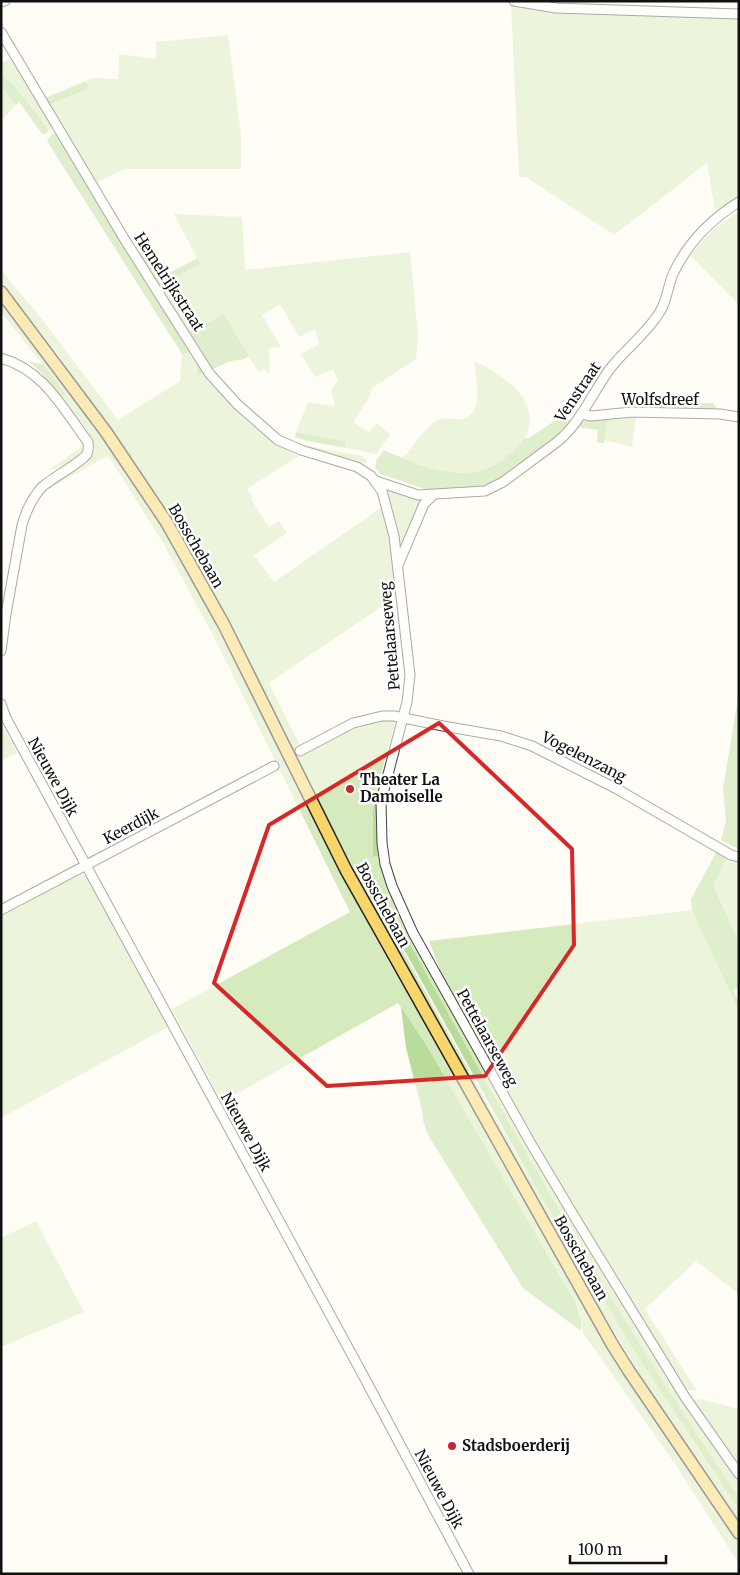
<svg xmlns="http://www.w3.org/2000/svg" width="740" height="1575" font-family="Merriweather,serif">
	<rect width="100%" height="100%" fill="#fffdf5"/>
	<g fill="#d5ebbd">
		<polygon points="511,5 540,10 739,17 739,198 716,217 707,163 614,235 526,177 519,177"/>
		<polygon points="228,35 241,135 241,169 124,169 96,183 49,105 90,88 86,81 91,78 118,79 119,54 156,59 156,42"/>
		<polygon points="14,57 56,127 49,131 27,101 1,72 1,63"/>
		<polygon points="1,87 16,105 1,121"/>
		<polygon points="739,211 739,305 690,255 712,231"/>
		<polygon points="174,214 242,217 245,270 410,252 418,336 416,359 372,388 370,396 353,422 369,432 377,423 391,434 376,454 346,448 345,441 296,432 308,402 335,406 331,390 338,381 333,369 315,377 301,354 319,344 315,329 299,337 280,304 262,315 281,347 269,348 270,370 268,374 265,369 258,372 224,314 216,320 202,324 189,334 159,286 200,264"/>
		<path d="M 1,270 L 45,323 L 118,420 L 180,381 L 182,354 L 190,353 L 197,364 L 198,371 L 201,375 L 203,372 C 224,393 274,449 299,456 L 247,489 L 253,497 L 251,499 L 269,527 L 279,521 L 287,533 L 254,555 L 274,582 L 382,507 L 390,543 L 396,597 L 269,683 L 301,747 L 294,751 L 297,758 L 355,727 L 368,721 L 391,719 L 395,723 L 375,796 L 373,857 L 382,855 L 397,904 L 676,1387 L 739,1480 L 739,1497 L 678,1407 L 604,1287 L 363,875 C 477,1093 601,1306 739,1510 L 739,1525 L 643,1379 L 576,1270 L 394,947 L 341,844 L 300,771 L 236,636 L 199,568 L 131,457 L 113,434 L 57,353 L 1,282 Z"/>
		<path d="M 1,295 L 121,461 L 192,573 L 350,882 C 367,922 386,962 412,998 L 707,1493 L 739,1540 L 739,1564 L 675,1464 L 583,1333 L 581,1322 L 585,1323 L 581,1321 L 576,1304 L 427,1046 L 398,1003 L 222,1102 L 172,1009 L 350,912 L 213,635 L 163,543 L 109,457 L 105,457 L 54,486 L 66,473 L 90,454 L 60,399 L 66,394 L 1,312 Z"/>
		<path d="M 474,361 C 510,377 555,413 513,451 C 502,461 489,470 473,472 C 449,476 425,468 403,458 C 410,450 427,425 436,421 C 444,416 453,420 462,419 C 485,415 476,377 474,361 Z"/>
		<polygon points="636,415 632,447 604,440 608,416"/>
		<polygon points="309,446 361,456 367,459 366,464 308,447"/>
		<polygon points="81,447 84,452 69,465 49,470"/>
		<polygon points="384,487 427,498 400,554 395,523"/>
		<polygon points="1,723 17,753 1,761"/>
		<polygon points="730,852 739,856 739,942 713,885"/>
		<polygon points="80,874 87,875 170,1026 1,1118 1,914"/>
		<polygon points="692,910 739,1012 739,1294 696,1261 645,1309 697,1391 687,1390 684,1387 603,1257 515,1107 443,977 429,941"/>
		<polygon points="36,1221 84,1312 1,1347 1,1238"/>
		<polygon points="694,1399 704,1400 739,1409 739,1466 694,1401"/>
	</g>
	<g fill="#b9dc9c">
		<polygon points="1,72 27,101 49,131 43,135 19,102 16,105 1,87"/>
		<polygon points="86,81 90,88 49,105 45,98"/>
		<polygon points="58,131 204,369 203,372 197,378 197,364 190,353 182,354 47,141 51,135"/>
		<polygon points="148,249 163,276 198,258 200,264 159,286 139,253"/>
		<path d="M 224,314 L 249,356 L 244,359 L 228,362 L 211,370 L 189,334 C 199,324 213,322 224,314 Z"/>
		<polygon points="28,361 44,365 66,394 60,399 41,372"/>
		<polygon points="635,396 641,403 713,403 718,410 639,409 632,402"/>
		<polygon points="608,416 604,443 597,443 598,430 577,427 582,422"/>
		<path d="M 564,418 L 574,422 L 563,434 L 489,487 L 431,491 L 381,474 L 375,468 L 376,461 L 384,450 C 423,467 471,489 508,455 C 514,450 520,445 524,438 L 529,438 L 556,420 Z"/>
		<polygon points="296,432 345,441 346,448 307,441 295,437"/>
		<polygon points="739,691 739,836 738,849 721,840 726,820 723,789"/>
		<polygon points="379,782 378,825 382,855 373,857 373,810"/>
		<polygon points="719,847 730,852 713,885 739,942 739,985 734,991 739,1004 739,1012 692,910 691,899"/>
		<path d="M 363,862 L 369,870 C 486,1083 602,1296 739,1497 L 739,1510 L 638,1357 L 539,1193 L 376,899 L 363,875 Z"/>
		<polygon points="401,1007 427,1046 576,1304 581,1321 581,1331 523,1288 428,1135 423,1120 422,1110 406,1048"/>
	</g>
	<g fill="none" stroke-linecap="round" stroke-linejoin="round">
		<polyline stroke="#dbdad3" stroke-width="9" stroke-dasharray="9 4.5" stroke-linecap="butt" points="274,766 300,751"/>
		<defs>
			<g id="minor">
				<polyline points="514,1 556,8 739,14"/>
				<polyline points="1,2 5,1"/>
				<polyline points="1,32 125,240 209,373 237,404 278,440 301,450 357,467 371,476 382,491 394,536 410,675 407,702 381,801 382,843 385,864 392,886 413,933 530,1142 577,1221 685,1397 739,1474"/>
				<path d="M 1,358 C 44,370 63,409 88,442 C 88,446 89,450 87,454 C 82,462 52,478 42,487 C 32,498 26,511 22,525 L 6,614 L 1,651"/>
				<polyline points="581,414 591,416 632,412 720,414 739,417"/>
				<path d="M 376,481 L 418,495 L 485,491 L 503,482 L 557,442 C 582,422 593,390 613,365 C 628,347 649,331 661,310 C 667,299 668,286 673,274 C 687,244 710,220 739,202"/>
				<polyline points="398,565 424,504 433,495"/>
				<polyline points="1,704 6,718 364,1377 469,1574"/>
				<polyline points="300,751 353,723 382,716 394,716 443,726 501,736 532,746 617,789 731,855 739,857"/>
				<polyline points="1,910 274,766"/>
			</g>
			<polyline id="major" points="1,292 106,432 167,523 224,625 346,870 612,1344 629,1371 739,1533"/>
		</defs>
		<use href="#minor" stroke="#444" stroke-width="11"/>
		<use href="#major" stroke="#222" stroke-width="14"/>
		<use href="#minor" stroke="#fff" stroke-width="9"/>
		<use href="#major" stroke="#f9d66b" stroke-width="11"/>
	</g>
	<path d="M0 0H740V1575H0ZM 439,723 L 572,849 L 574,945 L 485,1076 L 327,1086 L 214,983 L 269,825 Z" fill="#fffdf5" fill-opacity=".55" fill-rule="evenodd"/>
	<path fill="none" stroke="#d62828" stroke-width="4" stroke-linejoin="round" d="M 439,723 L 572,849 L 574,945 L 485,1076 L 327,1086 L 214,983 L 269,825 Z"/>
	<g fill="#c4262e" stroke="#fff" stroke-width="2">
		<circle cx="350" cy="789" r="5"/>
		<circle cx="452" cy="1446" r="5"/>
	</g>
	<g text-anchor="middle" stroke-width="5" stroke-linejoin="round" paint-order="stroke">
		<g font-size="15" fill="#111" stroke="#fff">
			<text transform="translate(169 282) rotate(57)" y="5">Hemelrijkstraat</text>
			<text transform="translate(578 392) rotate(-56)" y="5">Venstraat</text>
			<text x="660" y="405">Wolfsdreef</text>
			<text transform="translate(196 546) rotate(60)" y="5">Bosschebaan</text>
			<text transform="translate(390 636) rotate(-95)" y="5">Pettelaarseweg</text>
			<text transform="translate(584 757) rotate(27)" y="5">Vogelenzang</text>
			<text transform="translate(53 777) rotate(61)" y="5">Nieuwe Dijk</text>
			<text transform="translate(131 826) rotate(-28)" y="5">Keerdijk</text>
			<text transform="translate(383 905) rotate(61)" y="5">Bosschebaan</text>
			<text transform="translate(487 1038) rotate(61)" y="5">Pettelaarseweg</text>
			<text transform="translate(246 1132) rotate(61)" y="5">Nieuwe Dijk</text>
			<text transform="translate(581 1258) rotate(61)" y="5">Bosschebaan</text>
			<text transform="translate(439 1489) rotate(62)" y="5">Nieuwe Dijk</text>
		</g>
		<g font-size="15" font-weight="bold" fill="#111" stroke="#fff" text-anchor="start">
			<text x="360" y="785">Theater La<tspan x="360" dy="17">Damoiselle</tspan></text>
			<text x="462" y="1451">Stadsboerderij</text>
		</g>
	</g>
	<rect width="740" height="1575" fill="none" stroke="#111111" stroke-width="5"/>
	<path d="M570 1555v8h96v-8" fill="none" stroke="#111111" stroke-width="2.5"/>
	<text x="578" y="1555" font-size="15" fill="#111111" stroke="#ffffff" stroke-width="4" paint-order="stroke">100 m</text>
</svg>
